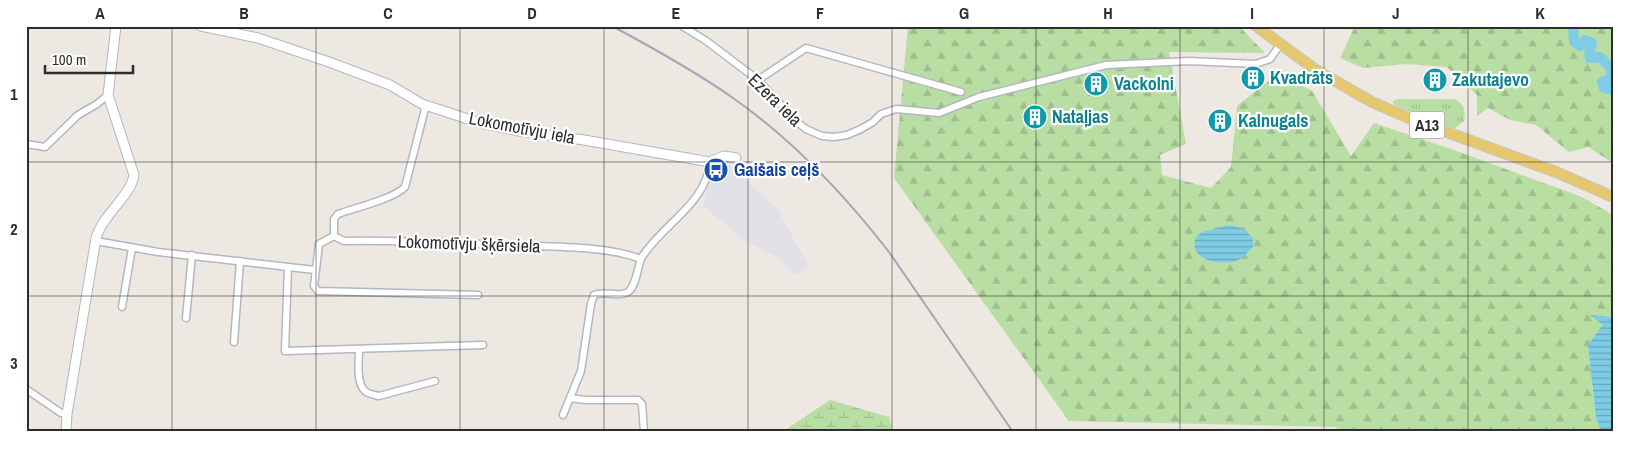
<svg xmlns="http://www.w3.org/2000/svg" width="1639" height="458" font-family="'Archivo Narrow',sans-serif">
	<defs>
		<pattern id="grass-tufts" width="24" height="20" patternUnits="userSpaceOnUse" patternTransform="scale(1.25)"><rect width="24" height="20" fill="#b8dea3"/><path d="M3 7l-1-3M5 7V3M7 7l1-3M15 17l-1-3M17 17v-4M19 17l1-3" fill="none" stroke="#9ebf8d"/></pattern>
		<pattern id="forest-firs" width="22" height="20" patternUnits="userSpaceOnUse" patternTransform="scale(1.25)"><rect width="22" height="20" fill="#b8dea3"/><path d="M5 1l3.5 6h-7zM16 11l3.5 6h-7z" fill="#9ebf8d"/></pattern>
		<pattern id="wetland-marsh" width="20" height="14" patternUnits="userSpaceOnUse" patternTransform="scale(1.25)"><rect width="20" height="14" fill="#b8dea3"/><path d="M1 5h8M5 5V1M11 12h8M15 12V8" fill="none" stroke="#9ebf8d"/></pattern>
		<pattern id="water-rules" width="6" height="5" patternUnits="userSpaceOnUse" patternTransform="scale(1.25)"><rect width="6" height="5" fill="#7ecce5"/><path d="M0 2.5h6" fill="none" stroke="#68a6ba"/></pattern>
	</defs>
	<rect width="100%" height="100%" fill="#ede8e1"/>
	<polygon fill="#e2e1e7" points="718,154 777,209 809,266 795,275 775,256 742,239 704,206 706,189"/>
	<path fill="url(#grass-tufts)" d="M 1398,99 L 1454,99 C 1464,103 1466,111 1464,121 L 1454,129 L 1396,106 L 1393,104 L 1393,101 Z"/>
	<g fill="url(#forest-firs)">
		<polygon points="908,26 1239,26 1265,53 1169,52 1186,144 1160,155 1162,175 1211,188 1231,167 1237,106 1280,72 1312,91 1351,156 1374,123 1451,149 1582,197 1613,215 1613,317 1591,315 1603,325 1592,385 1596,418 1601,432 1339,432 1336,427 1069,421 894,178"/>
		<polygon points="1355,26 1613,26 1613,163 1588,147 1569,152 1536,125 1510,120 1488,108 1477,116 1477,95 1447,67 1406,64 1363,68 1340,58"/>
	</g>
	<polygon fill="url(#wetland-marsh)" points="830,400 889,417 893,432 782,432"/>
	<g fill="url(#water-rules)">
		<path d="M 1229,225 L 1242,228 L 1253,238 L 1253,247 C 1249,250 1246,255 1242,258 C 1230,266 1201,264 1195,249 C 1194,246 1195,240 1196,237 L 1202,232 Z"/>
		<polygon points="1590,315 1613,317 1613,432 1601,432 1596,418 1588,345 1603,325"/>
	</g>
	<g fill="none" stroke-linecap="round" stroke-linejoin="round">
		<polyline stroke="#7ecce5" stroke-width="10" points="1573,26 1574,42 1580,46 1585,40 1592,43 1589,53 1590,58 1600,57 1611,68 1611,79 1602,82 1604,88 1613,90"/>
		<defs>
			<g id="minor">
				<polyline points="682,26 705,40 758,80 797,122 806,129 822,136 834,137 847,135 861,129 873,122 881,114 896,109 939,113 979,97 1106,65 1189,61 1256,64 1270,59 1280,45"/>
				<polyline points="758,80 806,48 961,92"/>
				<path d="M 426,105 L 405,187 C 393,199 355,208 338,214 L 334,219 L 334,236 L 344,241 C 399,240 454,243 509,245 C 548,247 605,245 641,259"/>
				<polyline points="26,144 45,147 78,115 97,104 108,95"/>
				<polyline points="334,236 319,244 314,286 318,291 478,295"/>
				<polyline points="96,241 158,252 288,267 285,351 483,345"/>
				<polyline points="288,267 315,270"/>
				<polyline points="122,307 132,248"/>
				<polyline points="186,318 192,255"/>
				<polyline points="234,342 240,261"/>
				<path d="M 359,349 C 359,360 356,381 364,390 C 367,394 374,395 379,396 L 435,381"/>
				<polyline points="26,389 61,413 67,414"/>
				<polyline points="570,398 585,400 638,400 642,404 644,432"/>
				<path d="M 563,415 L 581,371 L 591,304 L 594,295 C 604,290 618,298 628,292 C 637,285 637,267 642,257 C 662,225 707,203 710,162"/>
			</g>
			<g id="tertiary">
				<polyline points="201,26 258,38 329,62 390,85 422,104 480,123 519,131 584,140 710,162 724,156 736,158"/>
				<path d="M 66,432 L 67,414 L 96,238 C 103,214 131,196 134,175 L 108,95 L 116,26"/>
			</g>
			<polyline id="primary" points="1256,26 1316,70 1372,102 1411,119 1556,172 1613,197"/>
		</defs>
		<use href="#minor" stroke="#b4b7bf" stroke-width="9"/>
		<use href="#tertiary" stroke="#b4b7bf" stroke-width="11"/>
		<use href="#primary" stroke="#c8c8c8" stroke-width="12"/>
		<use href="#minor" stroke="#fff" stroke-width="6"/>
		<use href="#tertiary" stroke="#fff" stroke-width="9"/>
		<use href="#primary" stroke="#e5c76e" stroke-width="10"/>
		<path stroke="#a4a7b5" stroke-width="2" d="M 612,26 C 653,48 695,71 733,98 C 793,140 844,194 889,252 L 1013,432"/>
	</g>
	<path fill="none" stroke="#2d2d2d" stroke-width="1" stroke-opacity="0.55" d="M 172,26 L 172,432M 316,26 L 316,432M 460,26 L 460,432M 604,26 L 604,432M 748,26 L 748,432M 892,26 L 892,432M 1036,26 L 1036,432M 1180,26 L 1180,432M 1324,26 L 1324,432M 1468,26 L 1468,432M 26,162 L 1613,162M 26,296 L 1613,296"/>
	<defs>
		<symbol id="building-disc" viewBox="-11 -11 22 22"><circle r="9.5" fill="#0f9aa8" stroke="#fff"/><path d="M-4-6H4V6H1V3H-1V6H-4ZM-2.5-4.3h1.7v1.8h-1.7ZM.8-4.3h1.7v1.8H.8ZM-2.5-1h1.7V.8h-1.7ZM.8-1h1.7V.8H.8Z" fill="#fff"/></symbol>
		<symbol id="bus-disc" viewBox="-11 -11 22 22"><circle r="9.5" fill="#1a4fb4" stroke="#fff"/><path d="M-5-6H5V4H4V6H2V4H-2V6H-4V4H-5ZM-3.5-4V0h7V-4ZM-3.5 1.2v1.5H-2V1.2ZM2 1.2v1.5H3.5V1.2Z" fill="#fff"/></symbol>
	</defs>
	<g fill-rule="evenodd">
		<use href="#building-disc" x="1239" y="64" width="28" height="28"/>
		<use href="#building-disc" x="1421" y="66" width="28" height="28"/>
		<use href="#building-disc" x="1082" y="70" width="28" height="28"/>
		<use href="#building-disc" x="1021" y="103" width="28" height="28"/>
		<use href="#building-disc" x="1206" y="107" width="28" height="28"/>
		<use href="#bus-disc" x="702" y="156" width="28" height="28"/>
	</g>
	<g text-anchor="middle" stroke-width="4.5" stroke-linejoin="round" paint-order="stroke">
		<rect fill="#fff" stroke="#6c6c6c" stroke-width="1" x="1409.5" y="111.5" width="35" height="27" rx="4"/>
		<g font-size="16" font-weight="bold" fill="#2d2d2d">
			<text x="1427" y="131">A13</text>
		</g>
		<g font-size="18" font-weight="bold" fill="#0d838f" stroke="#fff" text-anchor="start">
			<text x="1270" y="84">Kvadrāts</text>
			<text x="1452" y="86">Zakutajevo</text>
			<text x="1114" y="90">Vackolni</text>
			<text x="1052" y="123">Nataļjas</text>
			<text x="1238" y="127">Kalnugals</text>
		</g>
		<g font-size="18" fill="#2d2d2d" stroke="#fff">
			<text transform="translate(775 100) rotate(44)" y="6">Ezera iela</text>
			<text transform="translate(522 128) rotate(11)" y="6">Lokomotīvju iela</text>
			<text transform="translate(469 244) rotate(2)" y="6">Lokomotīvju šķērsiela</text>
		</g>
		<g font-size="18" font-weight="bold" fill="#164399" stroke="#fff" text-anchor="start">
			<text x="734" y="176">Gaišais ceļš</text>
		</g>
	</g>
	<rect width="1639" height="458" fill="none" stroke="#ffffff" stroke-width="55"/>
	<path d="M45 65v8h88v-8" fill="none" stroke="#2d2d2d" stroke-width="2.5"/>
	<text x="52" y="65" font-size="15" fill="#2d2d2d" stroke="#ffffff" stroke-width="4" paint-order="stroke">100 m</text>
	<rect x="28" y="28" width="1584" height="402" fill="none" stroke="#2d2d2d" stroke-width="2"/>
	<g font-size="16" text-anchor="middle" font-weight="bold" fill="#2d2d2d">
		<text x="100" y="19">A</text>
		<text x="244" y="19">B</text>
		<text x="388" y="19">C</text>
		<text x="532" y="19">D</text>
		<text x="676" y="19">E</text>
		<text x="820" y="19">F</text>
		<text x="964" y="19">G</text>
		<text x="1108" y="19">H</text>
		<text x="1252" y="19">I</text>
		<text x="1396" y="19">J</text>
		<text x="1540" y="19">K</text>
		<text x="14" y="100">1</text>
		<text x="14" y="235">2</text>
		<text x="14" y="369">3</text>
	</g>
</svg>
